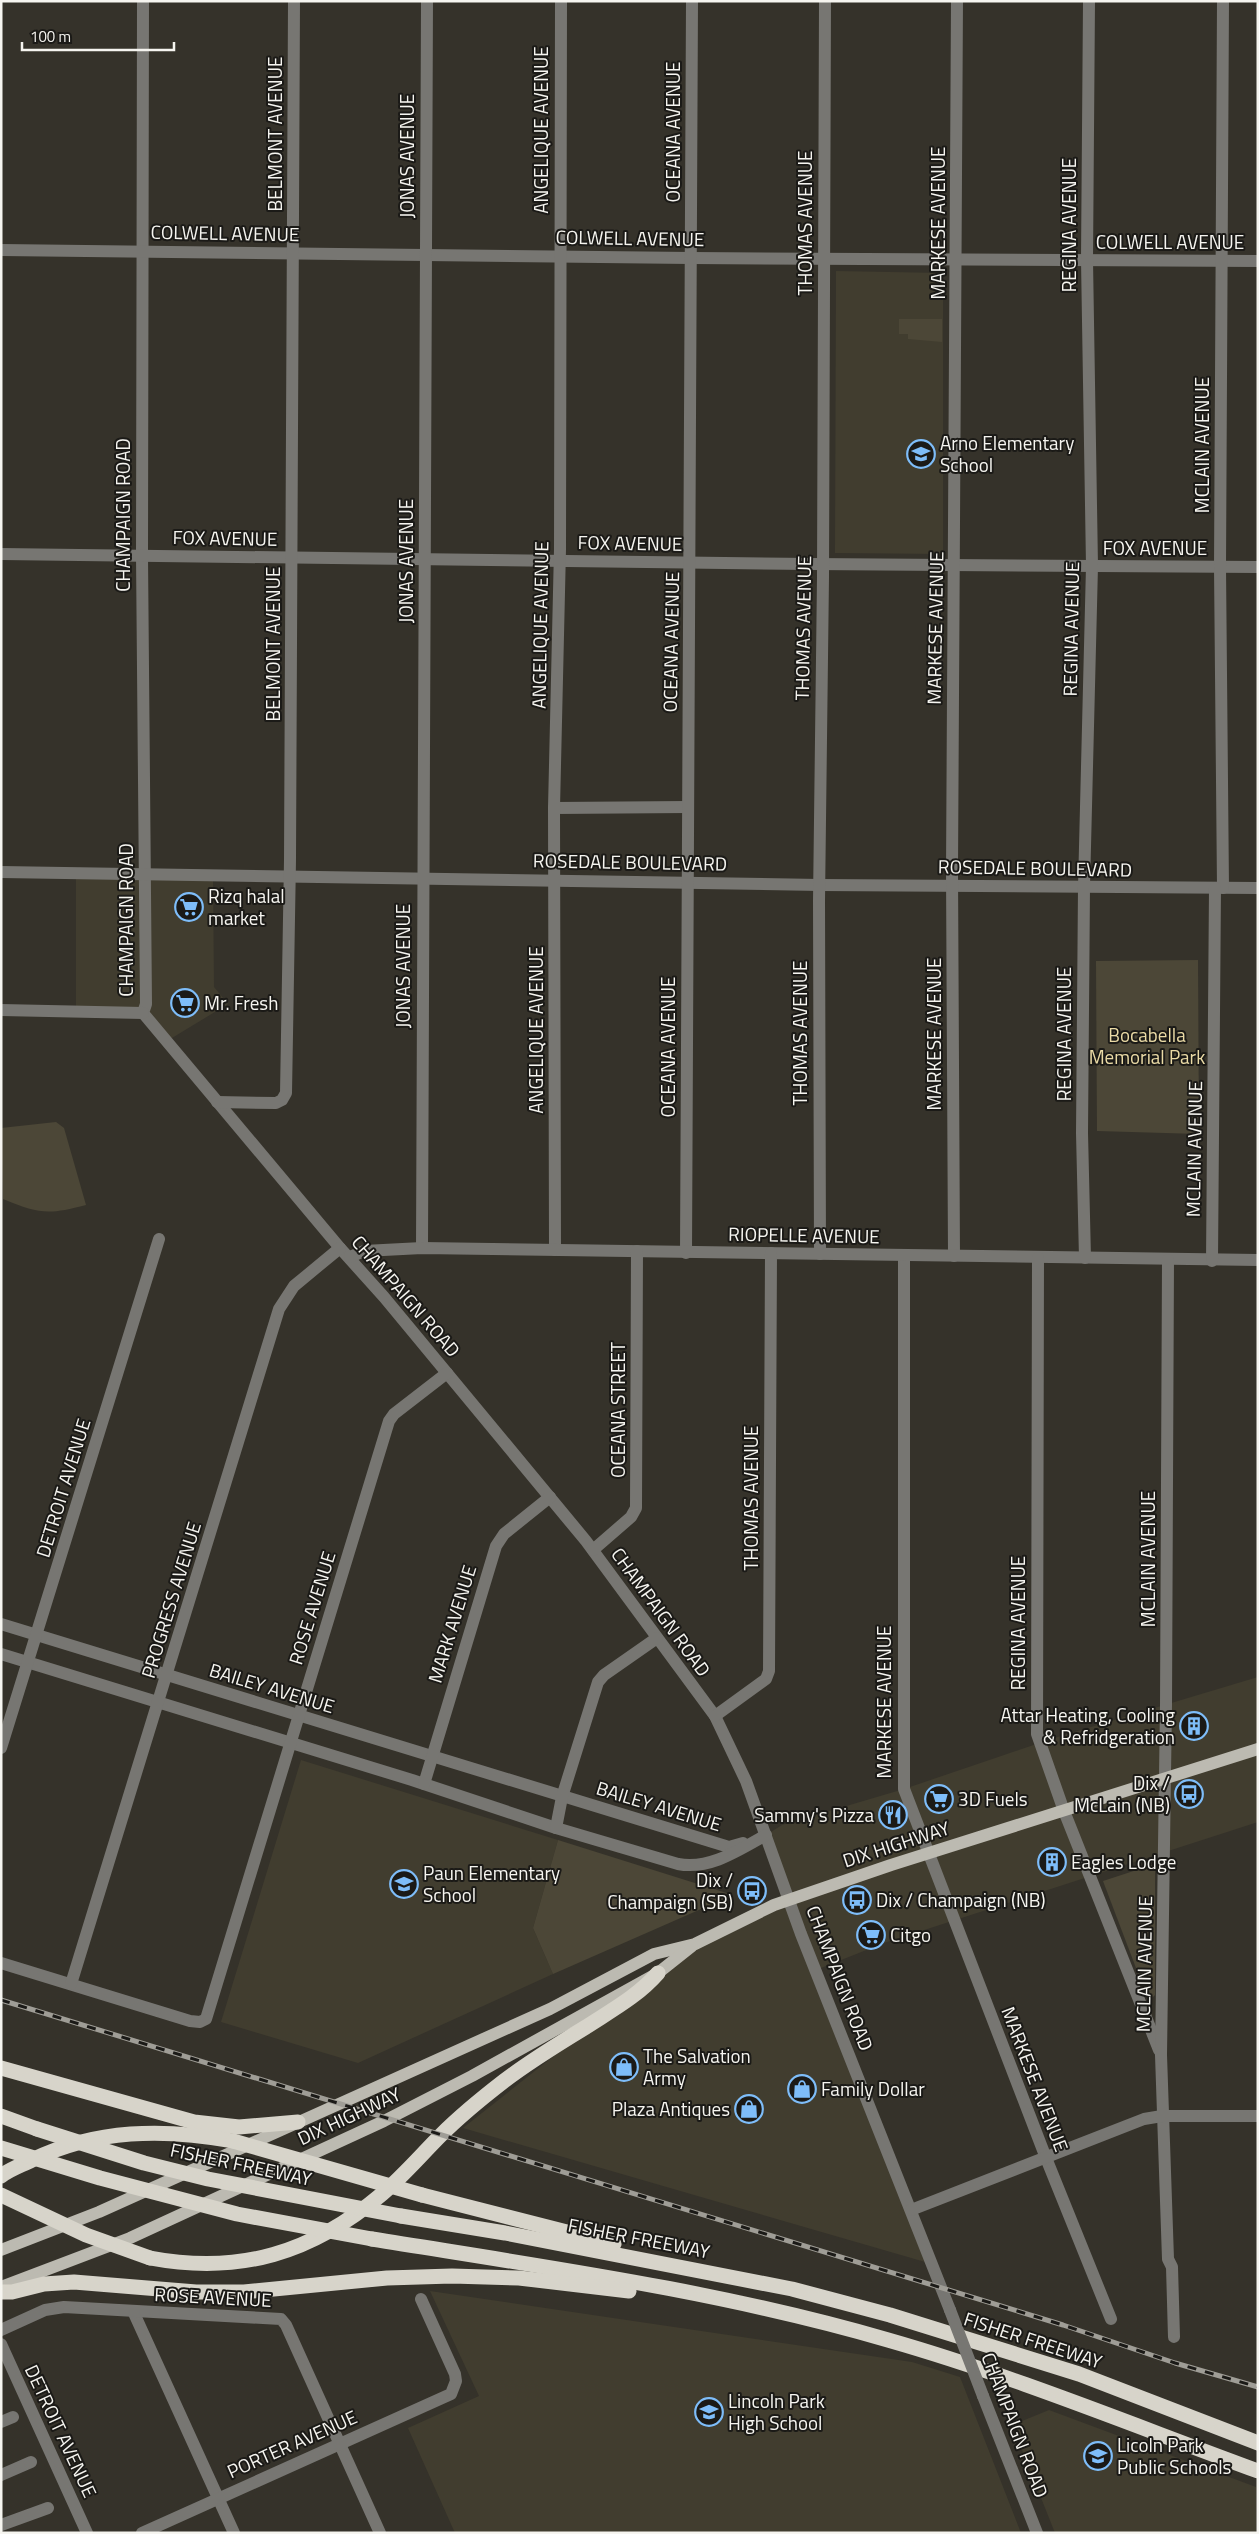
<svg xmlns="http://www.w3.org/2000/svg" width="1259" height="2534" font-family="'Titillium Web',sans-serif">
	<rect width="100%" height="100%" fill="#35322a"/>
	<g fill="#413d2f">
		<polygon points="836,271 943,273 943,554 835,553"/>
		<polygon points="76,873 213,876 214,987 228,1004 167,1041 143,1013 76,1012"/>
		<polygon points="1258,1677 1258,1822 884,1943 816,1970 932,2264 463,2128 695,1944 790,1899 766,1835 782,1825 904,1789 1051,1739"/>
		<polygon points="301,1760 558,1840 533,1928 553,1974 358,2063 221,2022"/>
		<polygon points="430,2291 912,2362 960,2377 1021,2533 455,2533 408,2428 479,2396"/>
		<polygon points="1049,2410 1256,2487 1256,2533 1055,2533 1012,2425"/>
	</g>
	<g fill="#4c4737">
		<polygon points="899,319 942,319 942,342 908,339 908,334 899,334"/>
		<polygon points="1198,960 1199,1134 1097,1131 1096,961"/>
		<path d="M 56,1122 L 64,1128 L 86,1205 C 48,1215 39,1214 3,1199 L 1,1128 Z"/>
		<polygon points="558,1840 733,1895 553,1974 533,1928"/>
		<polygon points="1155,1864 1155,1995 1152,1998 1147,1997 1103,1881"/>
	</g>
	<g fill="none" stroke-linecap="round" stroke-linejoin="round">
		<g stroke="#777672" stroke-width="12">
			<polyline points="143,1 142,556 146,1004 143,1013 340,1248 384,1297 586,1541 715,1716 746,1781 801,1934 950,2310"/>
			<polyline points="1,250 691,258 1258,261"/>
			<polyline points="1,554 811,564 1258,567"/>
			<polyline points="554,808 688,807"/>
			<polyline points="1,872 820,885 1258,888"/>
			<polyline points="1223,888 1220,567 1223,1"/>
			<polyline points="1,1010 143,1013"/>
			<polyline points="217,1102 276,1103 282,1100 286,1093 290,860 294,1"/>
			<polyline points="422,1248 427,1"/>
			<polyline points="555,1250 554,808 560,549 561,1"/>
			<polyline points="686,1253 692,1"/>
			<polyline points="820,1254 819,901 823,577 825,1"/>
			<polyline points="904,1256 904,1789 1046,2158 1111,2319"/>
			<polyline points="954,1256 952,871 957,1"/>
			<polyline points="350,1257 364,1251 422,1248 1258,1260"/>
			<polyline points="1038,1258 1037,1734 1064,1811 1159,2050"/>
			<polyline points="1085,1258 1082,1133 1084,887 1092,566 1087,260 1089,1"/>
			<polyline points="1168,1260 1166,1705 1161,2055 1168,2259 1172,2267 1174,2337"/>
			<polyline points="1212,1261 1215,888"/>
			<polyline points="593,1550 631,1517 636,1508 637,1251"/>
			<polyline points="1,1624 729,1847 743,1843"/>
			<path d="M 1,1654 L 412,1780 L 556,1828 L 678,1864 C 710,1870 739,1850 766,1835"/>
			<polyline points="715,1716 766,1679 769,1671 771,1253"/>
			<polyline points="1,1748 159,1239"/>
			<polyline points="424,1784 496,1546 504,1534 550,1497"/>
			<polyline points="556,1828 562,1797 598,1682 604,1675 657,1638"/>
			<polyline points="1,1963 190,2021 200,2022 206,2019 389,1421 394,1414 447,1373"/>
			<polyline points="71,1984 279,1309 294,1286 340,1248"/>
			<polyline points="911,2210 1144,2119 1162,2116 1258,2116"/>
			<polyline points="133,2311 234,2533"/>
			<polyline points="1,2330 45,2310 64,2307 281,2319 286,2325 380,2533"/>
			<polyline points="1,2344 87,2533"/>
			<polyline points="983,2396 1037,2533"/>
			<polyline points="1,2422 13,2417"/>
			<polyline points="1,2475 31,2462"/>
			<polyline points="1,2525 48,2508"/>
			<polyline points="142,2533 451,2394 456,2381 455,2374 421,2299"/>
		</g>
		<g stroke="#bcbab1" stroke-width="12">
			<polyline points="1,2250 99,2212 550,2009 654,1954 695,1944 774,1905 891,1865 1258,1749"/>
			<polyline points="1,2287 130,2238 384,2121 472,2076 658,1973 692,1946"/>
		</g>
		<g stroke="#d7d4ca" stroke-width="15">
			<polyline points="1,2068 194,2122 239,2127 298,2122"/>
			<polyline points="1,2116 37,2129"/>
			<path d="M 1,2176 C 10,2169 22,2165 32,2160 C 96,2129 164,2128 233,2141"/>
			<polyline points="422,2195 614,2244"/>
			<polyline points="401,2216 505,2233 792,2289 890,2315 1079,2374 1258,2443"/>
			<path d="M 372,2239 C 545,2267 720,2291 888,2340 C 1014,2376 1135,2426 1258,2471"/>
			<path d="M 150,2258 C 240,2275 312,2253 382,2194 C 403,2176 421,2155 441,2135 C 460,2116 482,2098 504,2081 C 530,2061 558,2044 586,2027 C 612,2010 638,1996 658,1973"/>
			<polyline points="1,2292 12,2292 44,2284 74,2282 196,2292 244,2292 387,2278 452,2276 519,2278 629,2291"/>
		</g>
		<defs>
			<polyline id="rail" points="1,2000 1063,2325 1175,2363 1258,2387"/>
		</defs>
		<use href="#rail" stroke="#9f9d96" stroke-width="5"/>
		<use href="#rail" stroke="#1b1a17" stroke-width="3" stroke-dasharray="9" stroke-linecap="butt"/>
		<polyline stroke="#777672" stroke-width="12" points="950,2310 983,2396"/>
		<g stroke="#d7d4ca" stroke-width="15">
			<polyline points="37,2129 144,2163 208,2179 401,2216"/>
			<polyline points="233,2141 422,2195"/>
			<polyline points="1,2148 100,2178 237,2214 372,2239"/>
			<polyline points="1,2195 86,2235 150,2258"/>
		</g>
	</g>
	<defs>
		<symbol id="school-ring" viewBox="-11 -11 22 22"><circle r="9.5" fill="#1b1a17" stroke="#7ebdf9" stroke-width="1.5"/><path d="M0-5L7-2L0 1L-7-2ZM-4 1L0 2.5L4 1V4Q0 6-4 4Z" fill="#7ebdf9"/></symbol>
		<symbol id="supermarket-ring" viewBox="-11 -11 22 22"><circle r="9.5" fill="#1b1a17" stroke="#7ebdf9" stroke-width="1.5"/><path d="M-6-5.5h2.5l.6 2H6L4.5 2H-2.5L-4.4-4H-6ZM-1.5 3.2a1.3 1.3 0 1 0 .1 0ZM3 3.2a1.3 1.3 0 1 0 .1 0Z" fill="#7ebdf9"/></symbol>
		<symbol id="building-ring" viewBox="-11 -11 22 22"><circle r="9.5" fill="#1b1a17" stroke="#7ebdf9" stroke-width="1.5"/><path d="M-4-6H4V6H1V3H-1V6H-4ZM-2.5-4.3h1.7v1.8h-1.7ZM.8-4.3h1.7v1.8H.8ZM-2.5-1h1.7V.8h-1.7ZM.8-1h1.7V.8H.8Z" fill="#7ebdf9"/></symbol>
		<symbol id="bus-ring" viewBox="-11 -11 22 22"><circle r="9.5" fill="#1b1a17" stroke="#7ebdf9" stroke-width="1.5"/><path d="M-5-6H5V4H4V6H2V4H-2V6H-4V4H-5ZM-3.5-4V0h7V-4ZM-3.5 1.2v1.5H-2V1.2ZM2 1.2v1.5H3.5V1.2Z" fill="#7ebdf9"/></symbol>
		<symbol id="restaurant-ring" viewBox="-11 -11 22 22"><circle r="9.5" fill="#1b1a17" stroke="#7ebdf9" stroke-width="1.5"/><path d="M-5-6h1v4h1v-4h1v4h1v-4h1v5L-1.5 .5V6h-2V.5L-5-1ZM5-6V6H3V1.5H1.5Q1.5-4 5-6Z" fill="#7ebdf9"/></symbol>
		<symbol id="shop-ring" viewBox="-11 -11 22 22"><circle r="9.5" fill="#1b1a17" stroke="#7ebdf9" stroke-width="1.5"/><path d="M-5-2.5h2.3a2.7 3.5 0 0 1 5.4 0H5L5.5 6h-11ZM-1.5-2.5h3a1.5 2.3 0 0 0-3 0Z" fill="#7ebdf9"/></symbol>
	</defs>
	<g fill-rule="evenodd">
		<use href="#school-ring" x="905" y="438" width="32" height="32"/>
		<use href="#supermarket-ring" x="173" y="891" width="32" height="32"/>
		<use href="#supermarket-ring" x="169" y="987" width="32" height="32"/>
		<use href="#building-ring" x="1178" y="1710" width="32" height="32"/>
		<use href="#bus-ring" x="1173" y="1778" width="32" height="32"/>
		<use href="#supermarket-ring" x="923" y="1783" width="32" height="32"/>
		<use href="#restaurant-ring" x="877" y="1799" width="32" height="32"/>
		<use href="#building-ring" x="1036" y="1846" width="32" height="32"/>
		<use href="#school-ring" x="388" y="1868" width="32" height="32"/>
		<use href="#bus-ring" x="736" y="1875" width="32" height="32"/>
		<use href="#bus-ring" x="841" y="1884" width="32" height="32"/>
		<use href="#supermarket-ring" x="855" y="1919" width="32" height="32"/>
		<use href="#shop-ring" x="608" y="2051" width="32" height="32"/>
		<use href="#shop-ring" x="786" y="2073" width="32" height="32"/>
		<use href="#shop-ring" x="733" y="2093" width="32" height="32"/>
		<use href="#school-ring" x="693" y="2396" width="32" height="32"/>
		<use href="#school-ring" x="1082" y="2440" width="32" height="32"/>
	</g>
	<g text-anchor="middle" stroke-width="4" stroke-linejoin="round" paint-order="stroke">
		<g font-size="19" fill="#f6f5f0" stroke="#1b1a17">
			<text transform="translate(541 130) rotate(-90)" y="7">ANGELIQUE AVENUE</text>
			<text transform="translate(673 132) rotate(-90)" y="7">OCEANA AVENUE</text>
			<text transform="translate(275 134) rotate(-90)" y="7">BELMONT AVENUE</text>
			<text transform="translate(407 156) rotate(-90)" y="7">JONAS AVENUE</text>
			<text transform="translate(805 223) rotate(-90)" y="7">THOMAS AVENUE</text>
			<text transform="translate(938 223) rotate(-90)" y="7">MARKESE AVENUE</text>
			<text transform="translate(1069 225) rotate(-90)" y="7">REGINA AVENUE</text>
			<text transform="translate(225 233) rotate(1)" y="7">COLWELL AVENUE</text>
			<text transform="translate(630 238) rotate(1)" y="7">COLWELL AVENUE</text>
			<text x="1170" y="249">COLWELL AVENUE</text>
			<text transform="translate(1202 445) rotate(-90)" y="7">MCLAIN AVENUE</text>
			<text transform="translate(123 515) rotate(-90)" y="7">CHAMPAIGN ROAD</text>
			<text transform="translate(225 538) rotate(1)" y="7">FOX AVENUE</text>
			<text transform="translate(630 543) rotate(1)" y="7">FOX AVENUE</text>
			<text x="1155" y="555">FOX AVENUE</text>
			<text transform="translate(406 561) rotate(-90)" y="7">JONAS AVENUE</text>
			<text transform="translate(540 625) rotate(-89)" y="7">ANGELIQUE AVENUE</text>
			<text transform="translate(803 628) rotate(-89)" y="7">THOMAS AVENUE</text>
			<text transform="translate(935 628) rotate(-89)" y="7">MARKESE AVENUE</text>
			<text transform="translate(1071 629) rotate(-89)" y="7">REGINA AVENUE</text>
			<text transform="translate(671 642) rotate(-89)" y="7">OCEANA AVENUE</text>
			<text transform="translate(273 644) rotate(-90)" y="7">BELMONT AVENUE</text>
			<text transform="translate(630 862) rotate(1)" y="7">ROSEDALE BOULEVARD</text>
			<text transform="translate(1035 868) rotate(1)" y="7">ROSEDALE BOULEVARD</text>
			<text transform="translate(126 920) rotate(-90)" y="7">CHAMPAIGN ROAD</text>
			<text transform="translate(403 966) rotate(-90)" y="7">JONAS AVENUE</text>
			<text transform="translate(536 1030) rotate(-90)" y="7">ANGELIQUE AVENUE</text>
			<text transform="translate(800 1033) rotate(-90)" y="7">THOMAS AVENUE</text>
			<text transform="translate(934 1034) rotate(-90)" y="7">MARKESE AVENUE</text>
			<text transform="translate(1064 1034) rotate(-90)" y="7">REGINA AVENUE</text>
			<text transform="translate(668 1047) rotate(-90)" y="7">OCEANA AVENUE</text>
			<text transform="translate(1194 1149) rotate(-89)" y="7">MCLAIN AVENUE</text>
			<text transform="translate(804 1235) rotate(1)" y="7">RIOPELLE AVENUE</text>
			<text transform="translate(406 1296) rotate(49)" y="7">CHAMPAIGN ROAD</text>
			<text transform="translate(618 1410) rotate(-90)" y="7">OCEANA STREET</text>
			<text transform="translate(63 1488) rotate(-73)" y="7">DETROIT AVENUE</text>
			<text transform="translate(751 1498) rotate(-90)" y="7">THOMAS AVENUE</text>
			<text transform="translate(1148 1559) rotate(-90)" y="7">MCLAIN AVENUE</text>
			<text transform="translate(171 1600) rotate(-73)" y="7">PROGRESS AVENUE</text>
			<text transform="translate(312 1608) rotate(-73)" y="7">ROSE AVENUE</text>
			<text transform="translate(661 1612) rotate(54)" y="7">CHAMPAIGN ROAD</text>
			<text transform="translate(1018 1623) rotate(-90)" y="7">REGINA AVENUE</text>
			<text transform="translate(452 1624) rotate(-73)" y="7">MARK AVENUE</text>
			<text transform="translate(272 1688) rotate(17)" y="7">BAILEY AVENUE</text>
			<text transform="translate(884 1702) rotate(-90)" y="7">MARKESE AVENUE</text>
			<text transform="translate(659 1806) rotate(17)" y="7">BAILEY AVENUE</text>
			<text transform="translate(896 1844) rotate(-18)" y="7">DIX HIGHWAY</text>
			<text transform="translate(1144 1964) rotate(-89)" y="7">MCLAIN AVENUE</text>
			<text transform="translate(840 1978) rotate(69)" y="7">CHAMPAIGN ROAD</text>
			<text transform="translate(1035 2079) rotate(69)" y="7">MARKESE AVENUE</text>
			<text transform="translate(349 2116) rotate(-25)" y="7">DIX HIGHWAY</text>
			<text transform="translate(241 2164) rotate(12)" y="7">FISHER FREEWAY</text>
			<text transform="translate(639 2238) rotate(11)" y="7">FISHER FREEWAY</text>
			<text transform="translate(213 2297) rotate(3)" y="7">ROSE AVENUE</text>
			<text transform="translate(1033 2340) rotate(18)" y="7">FISHER FREEWAY</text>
			<text transform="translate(1015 2425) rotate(69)" y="7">CHAMPAIGN ROAD</text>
			<text transform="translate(61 2431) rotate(65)" y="7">DETROIT AVENUE</text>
			<text transform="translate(292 2444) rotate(-24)" y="7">PORTER AVENUE</text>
		</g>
		<g font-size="19" fill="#f6f5f0" stroke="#1b1a17" text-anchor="start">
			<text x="940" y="450">Arno Elementary<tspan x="940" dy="22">School</tspan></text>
			<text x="208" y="903">Rizq halal<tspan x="208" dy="22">market</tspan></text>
			<text x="204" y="1010">Mr. Fresh</text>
			<text x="1175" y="1722" text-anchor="end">Attar Heating, Cooling<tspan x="1175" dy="22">&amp; Refridgeration</tspan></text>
			<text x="1170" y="1790" text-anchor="end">Dix /<tspan x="1170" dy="22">McLain (NB)</tspan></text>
			<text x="958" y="1806">3D Fuels</text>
			<text x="874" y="1822" text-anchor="end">Sammy's Pizza</text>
			<text x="1071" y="1869">Eagles Lodge</text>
			<text x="423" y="1880">Paun Elementary<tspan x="423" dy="22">School</tspan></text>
			<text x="733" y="1887" text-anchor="end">Dix /<tspan x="733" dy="22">Champaign (SB)</tspan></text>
			<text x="876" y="1907">Dix / Champaign (NB)</text>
			<text x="890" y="1942">Citgo</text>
			<text x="643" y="2063">The Salvation<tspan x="643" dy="22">Army</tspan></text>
			<text x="821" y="2096">Family Dollar</text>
			<text x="730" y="2116" text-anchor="end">Plaza Antiques</text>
			<text x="728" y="2408">Lincoln Park<tspan x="728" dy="22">High School</tspan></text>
			<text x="1117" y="2452">Licoln Park<tspan x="1117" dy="22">Public Schools</tspan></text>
		</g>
		<g font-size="19" fill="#ebdba6" stroke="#1b1a17">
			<text x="1147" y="1042">Bocabella<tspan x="1147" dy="22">Memorial Park</tspan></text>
		</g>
	</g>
	<rect width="1259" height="2534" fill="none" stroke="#f6f5f0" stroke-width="5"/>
	<path d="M22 42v8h152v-8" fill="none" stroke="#f6f5f0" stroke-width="2.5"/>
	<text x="30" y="42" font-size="15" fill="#f6f5f0" stroke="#1b1a17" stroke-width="4" paint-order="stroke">100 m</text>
</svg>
